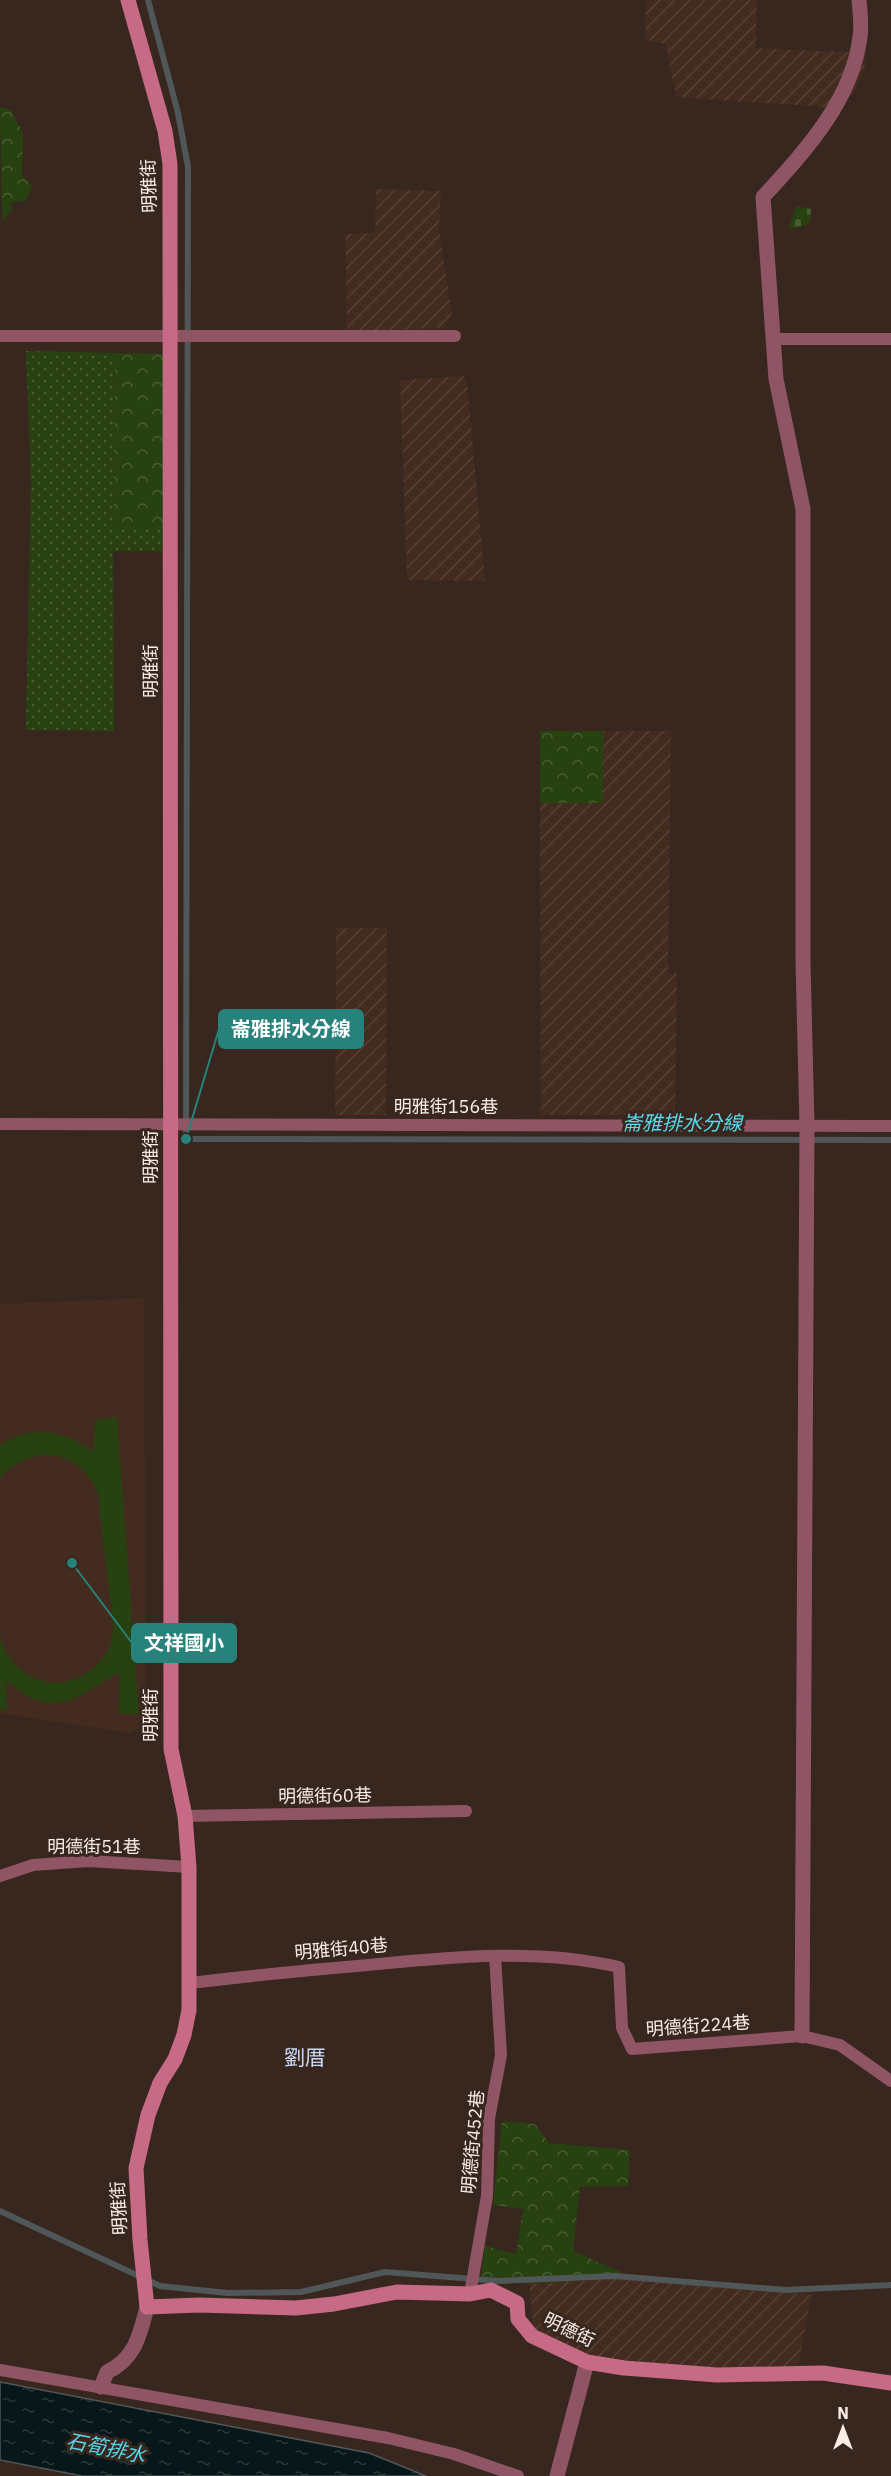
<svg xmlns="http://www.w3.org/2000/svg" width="891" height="2476" font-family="'IBM Plex Sans','Noto Sans TC',sans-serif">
	<defs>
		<pattern id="industrial-furrows" width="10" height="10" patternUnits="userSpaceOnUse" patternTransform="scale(1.5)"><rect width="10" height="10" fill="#432b1f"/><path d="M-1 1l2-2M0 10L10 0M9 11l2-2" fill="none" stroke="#564035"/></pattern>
		<pattern id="grass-dots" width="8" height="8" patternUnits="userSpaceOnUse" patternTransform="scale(1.5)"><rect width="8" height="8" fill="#274210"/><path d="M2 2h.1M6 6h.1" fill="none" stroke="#475e33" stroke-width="1.8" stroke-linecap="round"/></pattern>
		<pattern id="forest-crowns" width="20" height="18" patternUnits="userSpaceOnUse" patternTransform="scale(1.5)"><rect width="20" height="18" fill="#274210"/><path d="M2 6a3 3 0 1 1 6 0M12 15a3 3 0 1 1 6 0" fill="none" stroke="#475e33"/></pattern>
		<pattern id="cemetery-stones" width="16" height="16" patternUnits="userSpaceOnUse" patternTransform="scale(1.5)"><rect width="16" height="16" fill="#274210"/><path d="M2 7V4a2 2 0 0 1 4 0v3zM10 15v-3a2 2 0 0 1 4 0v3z" fill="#475e33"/></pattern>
		<pattern id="water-ripples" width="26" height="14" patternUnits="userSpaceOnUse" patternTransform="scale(1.5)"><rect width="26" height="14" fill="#07171a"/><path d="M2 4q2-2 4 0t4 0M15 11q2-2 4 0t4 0" fill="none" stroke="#2c393b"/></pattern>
	</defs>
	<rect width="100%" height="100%" fill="#38271e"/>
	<polygon fill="#432b1f" points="144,1298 146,1725 129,1733 0,1713 0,1304"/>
	<g fill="url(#industrial-furrows)">
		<polygon points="646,0 757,0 756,48 866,53 864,70 855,89 839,108 676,97 666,44 645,40"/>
		<polygon points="376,189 441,191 439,230 452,314 444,328 347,331 345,234 375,233"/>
		<polygon points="463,376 467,381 485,581 407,580 400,380"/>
		<polygon points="603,731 671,731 668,973 677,973 675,1115 541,1115 540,803 603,803"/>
		<polygon points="336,928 387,928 386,1115 335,1115"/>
		<polygon points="621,2278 812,2295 796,2376 596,2359 534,2334 529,2284"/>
	</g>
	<polygon fill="url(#grass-dots)" points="26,351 115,353 113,528 166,529 169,551 113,551 114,731 26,730 31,482"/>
	<g fill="url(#forest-crowns)">
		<polygon points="0,107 11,110 23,134 22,175 32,186 27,200 8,203 14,207 2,221"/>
		<polygon points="115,353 168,354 166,529 113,529"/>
		<rect x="540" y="731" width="63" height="72"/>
		<polygon points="502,2121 535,2124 549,2143 630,2150 628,2186 580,2187 573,2251 621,2272 621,2278 529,2284 481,2276 485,2246 516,2254 523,2209 493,2205"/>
	</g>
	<polygon fill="url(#cemetery-stones)" points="797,206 811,209 810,221 807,225 788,229"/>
	<path fill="#274210" d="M 117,1417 L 139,1714 L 119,1714 L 120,1672 C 90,1688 65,1715 29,1697 C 21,1693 14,1686 6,1681 L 7,1710 L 0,1710 L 0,1638 C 7,1660 21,1675 44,1681 C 75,1689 111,1664 113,1631 C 114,1618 110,1602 109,1589 C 105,1557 101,1525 98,1493 C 78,1448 32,1443 0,1478 L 0,1445 C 31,1425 65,1429 93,1452 L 95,1420 Z"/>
	<polygon fill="url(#water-ripples)" stroke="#505758" stroke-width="1.5" points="0,2382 369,2453 426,2476 82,2476 0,2460"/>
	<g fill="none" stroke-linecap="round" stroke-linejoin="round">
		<g stroke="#505758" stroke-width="6">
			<polyline points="148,0 178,113 188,167 186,1139 891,1140"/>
			<polyline points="0,2211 160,2286 228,2293 301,2292 385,2272 499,2281 615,2276 786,2290 891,2285"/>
		</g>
		<g stroke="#8f5565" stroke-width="12">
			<polyline points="0,336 455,336"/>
			<polyline points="774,339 891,339"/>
			<polyline points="0,1124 891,1126"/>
			<polyline points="185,1816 466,1811"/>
			<polyline points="0,1876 33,1865 88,1861 189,1867"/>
			<path d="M 190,1983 C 249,1976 308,1970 368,1965 C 451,1957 537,1948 619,1967 L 622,2028 L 632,2049 L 802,2036 L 840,2045 L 891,2081"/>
			<polyline points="470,2294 487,2196 489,2119 501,2055 495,1956"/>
			<polyline points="0,2370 388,2438 454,2454 518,2476"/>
		</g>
		<g stroke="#8f5565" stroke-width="15">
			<path d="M 802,2036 L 807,1126 L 803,962 L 803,509 L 776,379 L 763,197 C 805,151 852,101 860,37 C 862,25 860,12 859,0"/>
			<path d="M 101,2387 L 107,2372 C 135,2359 140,2335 147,2307"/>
			<polyline points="557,2476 587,2362"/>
		</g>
		<polyline stroke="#c66a85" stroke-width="15" points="128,0 165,131 170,164 171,1749 185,1816 189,1867 189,2010 184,2035 175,2059 160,2083 148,2115 136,2168 140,2240 147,2307 199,2305 296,2308 334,2304 397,2292 470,2294 491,2290 517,2303 518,2319 532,2336 587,2362 624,2368 717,2375 823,2373 891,2383"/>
	</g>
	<g text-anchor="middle" stroke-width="6" stroke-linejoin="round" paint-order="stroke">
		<g font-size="18" fill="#f9ede7" stroke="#38271e">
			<text transform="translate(149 186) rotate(-92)" y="6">明雅街</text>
			<text transform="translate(151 671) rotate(-90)" y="6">明雅街</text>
			<text x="446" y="1113">明雅街156巷</text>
			<text transform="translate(151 1157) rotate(-90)" y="6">明雅街</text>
			<text transform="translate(151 1715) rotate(-90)" y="6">明雅街</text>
			<text transform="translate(325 1796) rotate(-1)" y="6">明德街60巷</text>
			<text x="94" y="1853">明德街51巷</text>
			<text transform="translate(341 1949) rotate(-5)" y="6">明雅街40巷</text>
			<text transform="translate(698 2026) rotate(-4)" y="6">明德街224巷</text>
			<text transform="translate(473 2142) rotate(-85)" y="6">明德街452巷</text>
			<text transform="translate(119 2208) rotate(-93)" y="6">明雅街</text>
			<text transform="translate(569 2330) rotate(26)" y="6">明德街</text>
		</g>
		<g font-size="20" font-style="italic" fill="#55d9eb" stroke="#38271e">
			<text x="682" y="1130">崙雅排水分線</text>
			<text transform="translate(106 2448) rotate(11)" y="7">石筍排水</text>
		</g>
		<g font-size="21" fill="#cbd8f3" stroke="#38271e">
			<text x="305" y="2065">劉厝</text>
		</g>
	</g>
	<path fill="none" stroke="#26827a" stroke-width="2" d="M186 1139L219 1029M72 1563L132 1643"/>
	<g fill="#26827a" stroke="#38271e" stroke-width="2">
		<circle cx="186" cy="1139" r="6"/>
		<circle cx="72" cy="1563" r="6"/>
	</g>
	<g fill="#26827a" stroke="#26827a" stroke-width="2">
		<rect x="219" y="1010" width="144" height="38" rx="6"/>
		<rect x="132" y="1624" width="104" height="38" rx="6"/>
	</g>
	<g font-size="20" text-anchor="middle" font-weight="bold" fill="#fff">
		<text x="291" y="1036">崙雅排水分線</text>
		<text x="184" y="1650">文祥國小</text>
	</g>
	<g transform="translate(843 2428)" stroke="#38271e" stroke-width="4.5" paint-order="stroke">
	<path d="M0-4.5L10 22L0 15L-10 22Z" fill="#f9ede7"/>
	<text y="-9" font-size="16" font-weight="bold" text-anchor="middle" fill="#f9ede7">N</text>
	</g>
</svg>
